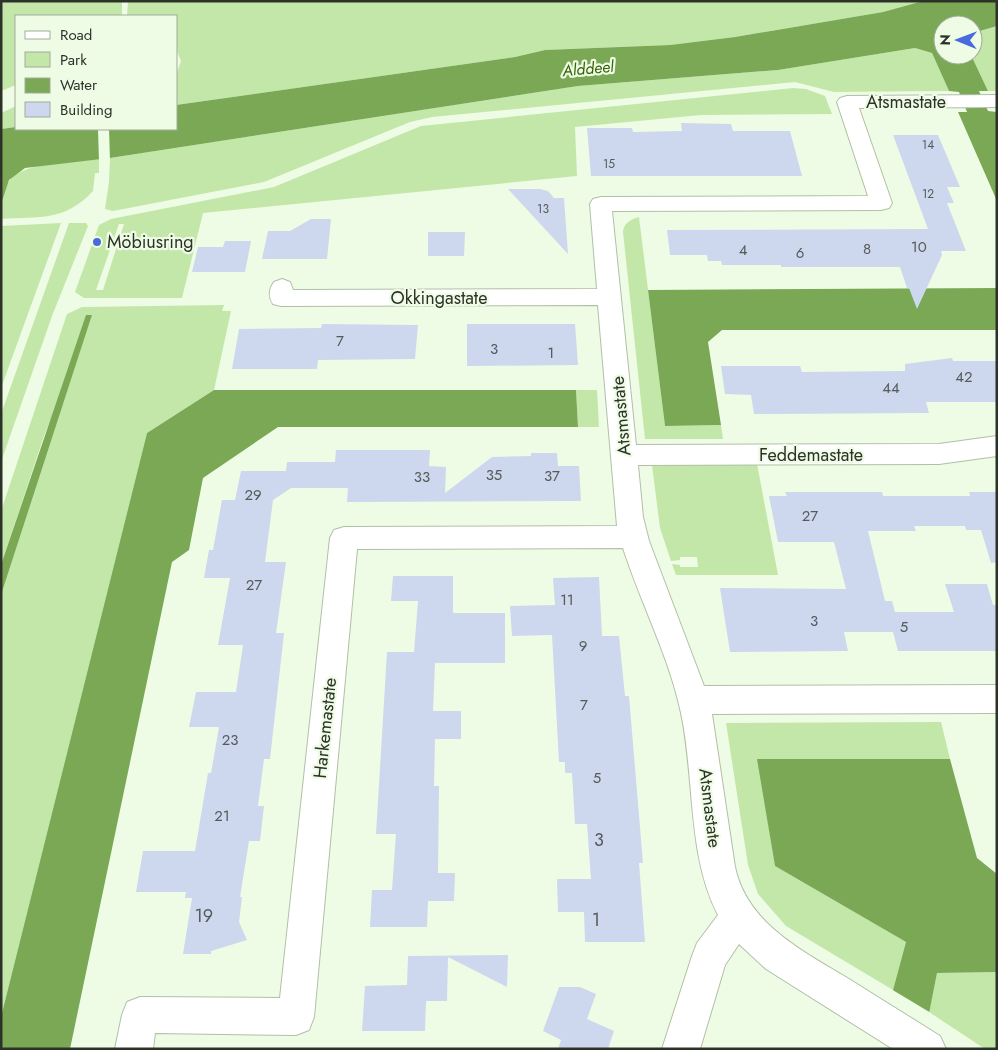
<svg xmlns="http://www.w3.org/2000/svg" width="998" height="1050" font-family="Jost,sans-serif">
	<rect width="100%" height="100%" fill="#eefce5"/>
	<g fill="#c3e7a9" fill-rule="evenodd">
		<polygon points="1,1 122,1 122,16 16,16 16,85 1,91"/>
		<polygon points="128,1 923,1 883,12 735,37 670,45 545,50 515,57 176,105 176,75 181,61 176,49 176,16 127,16"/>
		<polygon points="997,26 997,91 988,91 971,55 973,55 973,33"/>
		<polygon points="915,48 932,53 949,91 834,92 795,82 432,117 410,122 264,182 113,211 105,209 109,182 110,158 578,86 778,70"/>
		<path d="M 793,88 L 806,89 L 825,96 L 832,114 L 701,115 L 575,127 L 577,176 L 203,213 L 182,298 L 84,298 L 75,292 L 99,225 L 111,219 L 274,187 L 421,126 ZM 119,224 L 124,224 L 103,290 L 96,290 Z"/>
		<polygon points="16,106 16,127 1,129 1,113"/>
		<path d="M 99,159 L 99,173 L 95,173 L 93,191 C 64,222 40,216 1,219 C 1,207 2,191 9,181 C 21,162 78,162 99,159 Z"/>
		<path d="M 639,217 L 665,426 L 721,425 L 723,439 L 645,439 L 623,232 C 623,224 631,219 639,217 Z"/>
		<polygon points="61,223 1,388 1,226"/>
		<polygon points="69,223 86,223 88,226 52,316 1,462 1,414"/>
		<polygon points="224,305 222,311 231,311 214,390 147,433 1,1017 1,595 92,315 44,436 1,565 1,511 67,314 82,307"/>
		<polygon points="576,390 597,390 599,427 578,427"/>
		<polygon points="757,464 778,575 676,575 672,564 680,565 680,567 698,567 697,557 680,557 680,560 671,561 660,528 652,465"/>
		<polygon points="941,722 950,759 758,759 775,866 906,942 893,990 786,926 758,894 748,865 726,723"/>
		<polygon points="997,972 997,1049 985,1049 929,1012 937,973"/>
	</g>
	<g fill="#7aa855">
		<polygon points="923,1 997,1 997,26 973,33 973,25 943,25 943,55 971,55 988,91 979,91 988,111 997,112 997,201 958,112 967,112 959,92 949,91 932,53 915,48 778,70 578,86 110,158 25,168 9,180 1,204 1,129 16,127 16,129 176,129 176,105 515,57 545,50 670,45 735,37 883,12"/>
		<polygon points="997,288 997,330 722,330 708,342 721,425 665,426 648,290"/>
		<polygon points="86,315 92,315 1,595 1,565"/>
		<polygon points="214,390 576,390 578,427 278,427 203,478 189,550 172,562 70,1049 1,1049 1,1017 147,433"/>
		<polygon points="757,759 950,759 977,858 997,874 997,972 937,973 922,1049 893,990 906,942 775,866"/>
	</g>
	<g fill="#eefce5">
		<polygon points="98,129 109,129 110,161 99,162"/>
		<polygon points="891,989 931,1013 924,1049 878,1049"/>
	</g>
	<g fill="#cdd7ee">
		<polygon points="681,123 731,124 733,131 790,131 802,176 591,176 587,128 632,128 633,132 682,131"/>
		<polygon points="893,135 938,135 960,187 947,187 954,203 947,203 966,251 941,251 942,255 917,309 909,288 907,288 900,267 781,267 781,265 722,265 721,261 708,261 707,255 670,255 667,230 928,229"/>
		<polygon points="508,189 540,189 548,191 554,198 564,198 568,254"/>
		<polygon points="311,219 331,219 327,259 262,259 268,231 290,231"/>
		<polygon points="428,232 465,232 464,256 428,256"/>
		<polygon points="225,241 251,241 245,272 192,272 198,247 223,247"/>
		<polygon points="322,324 418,325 415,359 318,360 317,369 232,369 239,329 321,328"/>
		<polygon points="467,324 575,324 578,365 467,366"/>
		<polygon points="952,358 953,361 997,361 997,402 926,402 929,413 754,414 751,395 725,394 721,366 800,366 802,372 905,371 905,364"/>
		<polygon points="336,450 430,450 429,466 446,467 445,493 492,457 531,456 531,453 557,453 558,466 579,466 581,501 347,502 348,488 291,488 273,500 265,562 286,562 276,633 284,633 270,759 264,759 258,806 264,806 260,841 249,841 240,897 242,897 239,922 247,940 211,951 211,954 183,954 192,898 185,898 186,892 136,892 143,851 195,851 208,773 211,773 219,727 189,727 196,692 236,692 243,645 218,645 230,578 204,578 209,550 213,550 222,500 235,500 241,471 286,471 287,462 335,462"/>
		<polygon points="785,492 882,492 883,496 970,496 969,492 997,492 997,562 991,563 981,530 966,530 965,526 914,526 916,531 868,531 885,601 892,601 895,612 954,612 945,584 987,584 993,605 997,605 997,651 898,651 893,632 844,632 848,651 730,652 720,588 846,589 834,542 778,542 769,496 787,496"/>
		<polygon points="393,576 453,576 453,613 505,613 505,663 435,663 433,711 461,711 461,739 435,739 434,786 439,786 438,873 455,873 454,901 428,901 427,927 370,927 372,890 392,890 396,834 376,834 387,652 414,652 418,601 391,601"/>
		<polygon points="599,577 602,636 619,636 625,696 629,696 643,863 639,863 645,942 585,942 584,912 558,912 557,879 591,879 587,824 575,824 572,773 565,773 565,762 559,762 552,635 512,636 510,606 555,605 553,578"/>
		<polygon points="508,955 507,987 448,957 447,1001 426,1001 425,1031 362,1031 365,986 407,985 408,956"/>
		<polygon points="559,987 580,987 596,994 587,1019 614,1031 608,1049 558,1049 561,1040 543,1031"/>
	</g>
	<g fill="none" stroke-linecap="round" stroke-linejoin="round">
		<defs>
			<path id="minor" d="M 997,95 L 997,107 L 859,108 L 892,203 L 889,208 L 881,210 L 612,211 L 636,445 L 939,444 L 997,436 L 997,456 L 939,464 L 638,465 L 643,517 L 649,541 L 704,686 L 997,685 L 997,713 L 712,714 L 735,867 C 747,924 803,951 849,979 C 879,998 910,1017 940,1036 L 946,1049 L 893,1049 L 766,969 L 739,944 L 725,965 L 700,1049 L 662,1049 L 692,956 L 697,943 L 718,915 C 687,856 695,778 681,713 C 669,656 641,604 623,548 L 357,549 L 314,1017 L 309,1030 L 296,1035 L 155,1033 L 153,1049 L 115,1049 L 122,1015 L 127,1002 L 140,997 L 280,998 L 330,538 L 334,530 L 344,527 L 617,526 L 598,305 L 281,306 L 273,304 C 268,296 269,289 274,282 L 282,279 L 290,282 L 293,290 L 597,289 L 590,204 L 593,199 L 601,197 L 868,196 L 837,102 L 840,98 L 847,96 Z"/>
		</defs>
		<use href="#minor" stroke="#b2bfa8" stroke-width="2"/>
		<use href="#minor" fill="#fff" fill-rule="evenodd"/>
	</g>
	<circle fill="#4969dc" stroke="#eefce5" stroke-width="2" cx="97" cy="242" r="5"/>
	<g text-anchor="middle" stroke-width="4.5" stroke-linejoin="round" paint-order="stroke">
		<g font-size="12" fill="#555b5a">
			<text x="928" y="149">14</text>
			<text x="609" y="168">15</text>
			<text x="928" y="198">12</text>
			<text x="543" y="213">13</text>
		</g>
		<g font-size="15" fill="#555b5a">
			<text x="919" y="252">10</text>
			<text x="867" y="254">8</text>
			<text x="743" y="255">4</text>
			<text x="800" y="258">6</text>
			<text x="340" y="346">7</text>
			<text x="494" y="354">3</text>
			<text x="551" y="358">1</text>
			<text x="964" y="382">42</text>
			<text x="891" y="393">44</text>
			<text x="494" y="480">35</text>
			<text x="552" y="481">37</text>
			<text x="422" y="482">33</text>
			<text x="253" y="500">29</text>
			<text x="810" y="521">27</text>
			<text x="254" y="590">27</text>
			<text x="567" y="605">11</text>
			<text x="814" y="626">3</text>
			<text x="904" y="632">5</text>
			<text x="583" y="651">9</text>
			<text x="584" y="710">7</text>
			<text x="230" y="745">23</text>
			<text x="597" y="783">5</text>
			<text x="222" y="821">21</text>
		</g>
		<g font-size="16" font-style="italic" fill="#386104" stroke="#eefce5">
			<text transform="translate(588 68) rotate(-5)" y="6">Alddeel</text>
		</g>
		<g font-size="18" fill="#2d3229" stroke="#eefce5">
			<text x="906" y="108">Atsmastate</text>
			<text x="439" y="304">Okkingastate</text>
			<text transform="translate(621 416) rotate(-95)" y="6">Atsmastate</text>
			<text x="811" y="461">Feddemastate</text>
			<text transform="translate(325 728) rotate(-84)" y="6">Harkemastate</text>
			<text transform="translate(710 808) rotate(83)" y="6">Atsmastate</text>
		</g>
		<g font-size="18" fill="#2d3229" stroke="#eefce5" text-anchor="start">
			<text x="107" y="248">Möbiusring</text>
		</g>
		<g font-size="18" fill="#555b5a">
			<text x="599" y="846">3</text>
			<text x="204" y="922">19</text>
			<text x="596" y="926">1</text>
		</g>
	</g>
	<rect width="998" height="1050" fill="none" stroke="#2d3229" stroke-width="5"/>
	<rect x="15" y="15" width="162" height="115" fill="#eefce5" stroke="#a1ab9a"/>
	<rect x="25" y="31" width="25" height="8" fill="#ffffff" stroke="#a1ab9a"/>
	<text x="60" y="40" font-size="15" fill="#2d3229">Road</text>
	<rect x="25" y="52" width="25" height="15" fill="#c3e7a9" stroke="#a1ab9a"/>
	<text x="60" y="65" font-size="15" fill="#2d3229">Park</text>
	<rect x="25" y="78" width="25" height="15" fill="#7aa855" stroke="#a1ab9a"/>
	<text x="60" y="90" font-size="15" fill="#2d3229">Water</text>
	<rect x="25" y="102" width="25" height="15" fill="#cdd7ee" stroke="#a1ab9a"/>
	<text x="60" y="115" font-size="15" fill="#2d3229">Building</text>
	<g transform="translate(958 40) rotate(271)"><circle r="24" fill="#eefce5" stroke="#a1ab9a"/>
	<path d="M0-4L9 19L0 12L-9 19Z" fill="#4969dc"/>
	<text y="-8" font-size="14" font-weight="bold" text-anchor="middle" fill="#2d3229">N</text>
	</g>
</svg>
